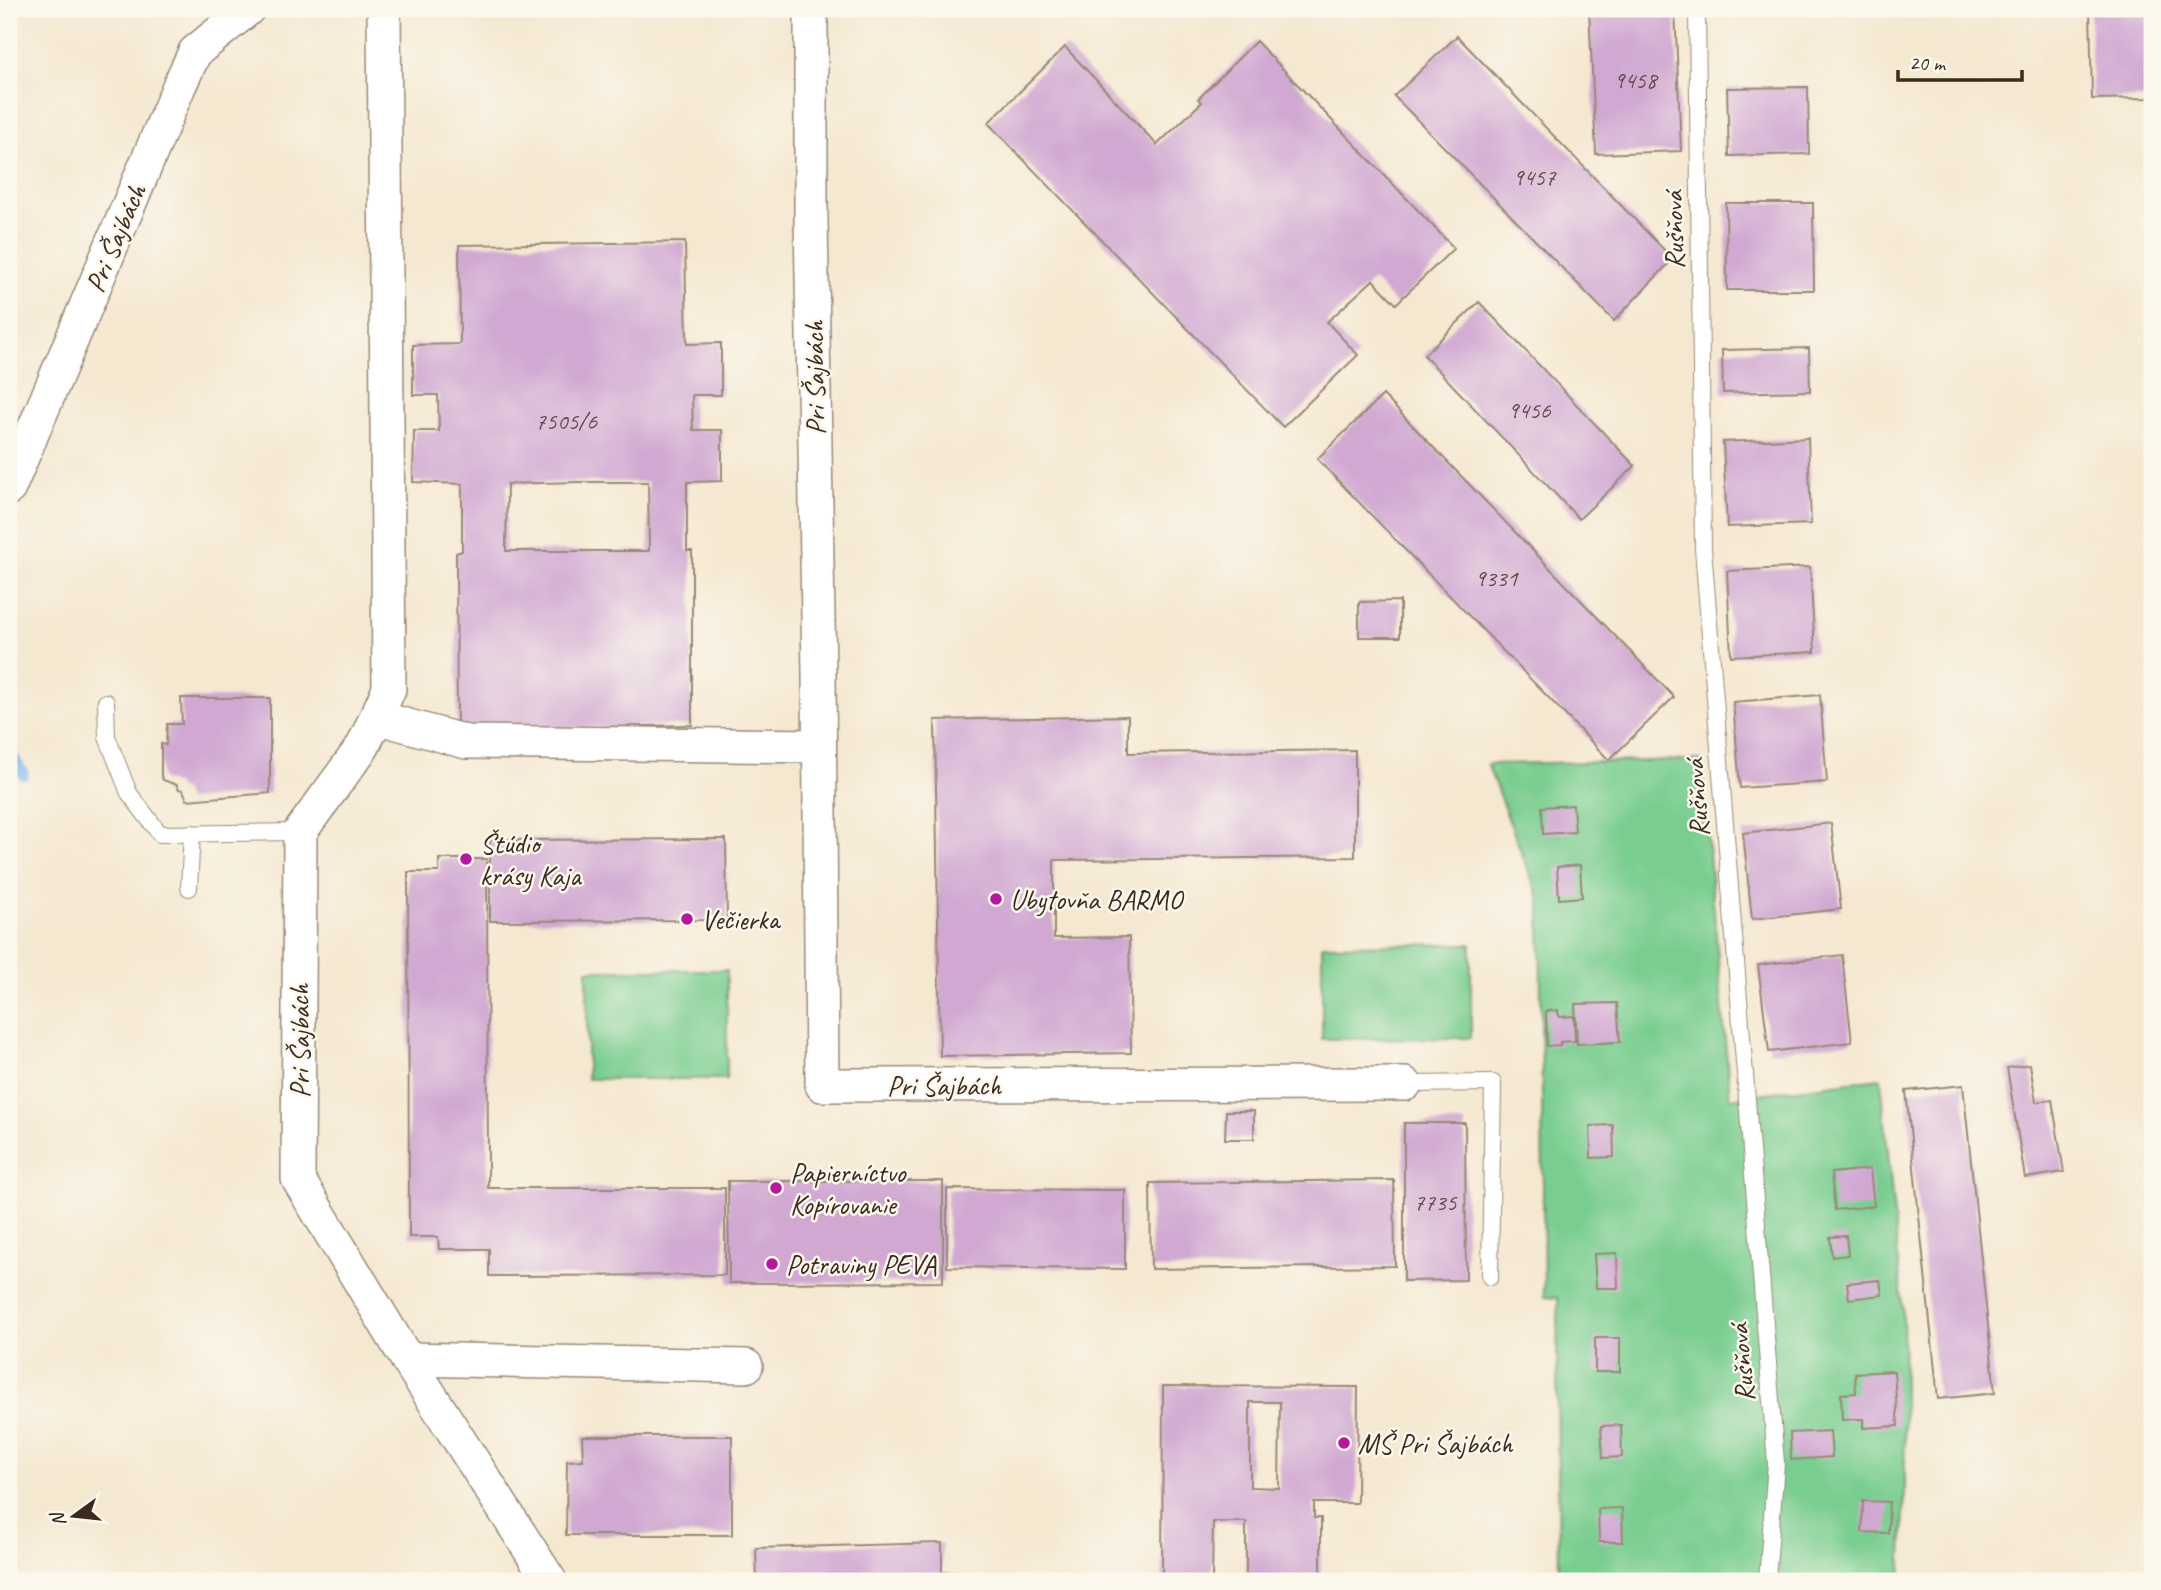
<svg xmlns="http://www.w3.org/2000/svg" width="2161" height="1590" font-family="Caveat,sans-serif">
	<rect width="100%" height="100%" fill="#fbf7ec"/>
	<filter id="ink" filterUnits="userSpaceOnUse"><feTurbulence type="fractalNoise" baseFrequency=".0143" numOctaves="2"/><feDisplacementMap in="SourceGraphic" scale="14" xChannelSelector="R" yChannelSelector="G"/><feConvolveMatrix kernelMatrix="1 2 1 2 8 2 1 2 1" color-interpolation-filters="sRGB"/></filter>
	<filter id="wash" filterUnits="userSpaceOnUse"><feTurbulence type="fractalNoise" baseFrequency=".00686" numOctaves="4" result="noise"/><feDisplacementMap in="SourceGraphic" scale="28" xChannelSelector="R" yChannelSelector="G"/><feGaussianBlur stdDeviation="1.57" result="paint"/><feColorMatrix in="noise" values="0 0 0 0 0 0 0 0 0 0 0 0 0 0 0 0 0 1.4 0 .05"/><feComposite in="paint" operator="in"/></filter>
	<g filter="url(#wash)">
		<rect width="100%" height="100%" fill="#f5e8d1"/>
		<g fill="#79cd90" stroke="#5a7c57" stroke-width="2">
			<polygon points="1701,760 1730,1098 1881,1078 1903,1313 1905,1490 1901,1581 1559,1581 1557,1373 1558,1298 1544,1297 1540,900 1487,764"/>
			<polygon points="1471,944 1471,1038 1322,1039 1322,945"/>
			<rect x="587" y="970" width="140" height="109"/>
		</g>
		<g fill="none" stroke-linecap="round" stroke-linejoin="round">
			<polyline stroke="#7fb6ee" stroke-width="12" points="9,751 23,774"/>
		</g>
		<g id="blocks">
			<g fill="#d0a8d2" fill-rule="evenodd">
				<polygon points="1589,9 1675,9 1681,151 1596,154"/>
				<polygon points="2090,9 2152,9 2152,98 2092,99"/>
				<polygon points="1457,36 1673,259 1614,321 1394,96"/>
				<polygon points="1256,41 1454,248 1396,304 1373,280 1327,322 1358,355 1283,427 988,123 1065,47 1157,145 1202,102 1198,99"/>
				<polygon points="1808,87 1809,154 1729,156 1727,88"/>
				<polygon points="1726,203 1813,203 1814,290 1727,290"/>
				<path d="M 685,242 L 687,344 L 721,343 L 721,395 L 692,395 L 693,430 L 722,430 L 722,481 L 687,482 L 687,551 L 692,551 L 692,725 L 457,730 L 456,553 L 462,551 L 462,484 L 413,482 L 414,431 L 439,431 L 438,395 L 413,395 L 413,345 L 460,344 L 459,245 ZM 578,482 L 648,482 L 649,551 L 506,551 L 507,484 Z"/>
				<polygon points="1479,302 1635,466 1579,519 1424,355"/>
				<polygon points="1809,348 1810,391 1723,393 1722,350"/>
				<polygon points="1383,395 1674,697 1609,760 1317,459"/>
				<polygon points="1808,438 1811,524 1727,527 1723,442"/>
				<polygon points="1810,567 1815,652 1731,656 1727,571"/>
				<polygon points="1400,601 1400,637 1359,637 1359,602"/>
				<polygon points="1820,695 1827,782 1740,788 1733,702"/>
				<polygon points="181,698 270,698 270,793 187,800 183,790 178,789 177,785 163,780 161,776 161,744 166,745 167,724 182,724"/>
				<polygon points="1128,716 1128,753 1355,750 1355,857 1054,860 1054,938 1129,937 1131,1053 940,1056 935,720"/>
				<polygon points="1573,805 1575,832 1543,834 1542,807"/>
				<polygon points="1831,823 1841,909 1752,919 1743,833"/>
				<polygon points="726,839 727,920 490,921 490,840"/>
				<polygon points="439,859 487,859 488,1188 725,1188 725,1275 489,1276 489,1249 439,1249 438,1237 409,1237 408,872 439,872"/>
				<polygon points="1580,865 1582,897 1559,899 1557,867"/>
				<polygon points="1842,955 1852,1042 1769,1052 1758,965"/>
				<polygon points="1617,1003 1620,1042 1577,1044 1575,1004"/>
				<polygon points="1558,1010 1559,1017 1574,1016 1575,1041 1560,1042 1560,1045 1547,1046 1546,1011"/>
				<polygon points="2030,1064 2036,1102 2052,1100 2064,1172 2025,1178 2007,1068"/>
				<polygon points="1963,1085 1995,1393 1938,1399 1906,1091"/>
				<polygon points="1226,1111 1254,1111 1254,1139 1225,1139"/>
				<polygon points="1404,1123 1465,1123 1466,1280 1404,1281"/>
				<polygon points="1613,1125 1614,1157 1591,1158 1590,1126"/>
				<polygon points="1870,1169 1874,1206 1835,1210 1831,1173"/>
				<polygon points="1394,1180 1395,1266 1151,1269 1150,1183"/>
				<polygon points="728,1181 943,1181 943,1282 729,1283"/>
				<polygon points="947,1189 1125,1190 1125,1269 947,1267"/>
				<polygon points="1846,1236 1848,1255 1832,1257 1830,1237"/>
				<polygon points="1617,1253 1618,1288 1596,1288 1594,1254"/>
				<polygon points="1880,1280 1882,1295 1849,1299 1847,1283"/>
				<rect x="1595" y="1338" width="25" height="34"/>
				<polygon points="1894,1371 1898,1426 1863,1428 1863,1419 1842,1420 1841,1394 1856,1393 1855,1373"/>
				<path d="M 1163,1386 L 1358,1387 L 1357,1503 L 1314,1503 L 1314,1518 L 1321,1518 L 1321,1581 L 1246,1581 L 1246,1522 L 1213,1522 L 1212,1581 L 1162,1581 ZM 1250,1402 L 1280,1402 L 1279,1488 L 1250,1487 Z"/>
				<polygon points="1621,1425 1622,1457 1603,1458 1601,1426"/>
				<polygon points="1830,1431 1832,1457 1791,1460 1790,1433"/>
				<polygon points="582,1436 732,1436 732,1535 566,1535 567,1461 583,1460"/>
				<polygon points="1863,1501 1889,1502 1888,1533 1862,1532"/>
				<polygon points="1622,1508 1623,1542 1599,1542 1598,1509"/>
				<polygon points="942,1543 942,1573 953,1572 953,1581 757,1581 756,1548"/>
			</g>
		</g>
	</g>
	<g filter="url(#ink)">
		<use href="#blocks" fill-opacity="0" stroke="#988978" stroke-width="2"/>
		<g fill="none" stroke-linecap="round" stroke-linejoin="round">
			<defs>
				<g id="lane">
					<polyline points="1697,9 1703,548 1776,1463 1767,1581"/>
					<polyline points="106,702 107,737 129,793 160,834 300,832"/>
					<polyline points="189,888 192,833"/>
					<polyline points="1405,1084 1493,1083 1490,1277"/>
				</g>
				<g id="street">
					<polyline points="384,9 389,689 363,746 300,832 298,1179 407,1359 550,1581"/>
					<polyline points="811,9 811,220 819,673 822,1085 1405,1084"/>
					<polyline points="9,488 180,84 195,52 248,9"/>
					<polyline points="376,717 466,742 819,746"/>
					<polyline points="407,1359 746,1366"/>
				</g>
			</defs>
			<use href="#lane" stroke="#988978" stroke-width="18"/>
			<use href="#street" stroke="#988978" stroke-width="36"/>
			<use href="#lane" stroke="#fff" stroke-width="16"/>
			<use href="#street" stroke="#fff" stroke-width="33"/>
		</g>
	</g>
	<g fill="#b5179e" stroke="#fbf7ec" stroke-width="2.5">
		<circle cx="466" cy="859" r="7"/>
		<circle cx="996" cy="899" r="7"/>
		<circle cx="687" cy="919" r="7"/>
		<circle cx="776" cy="1188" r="7"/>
		<circle cx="772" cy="1264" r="7"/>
		<circle cx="1344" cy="1443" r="7"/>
	</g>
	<g text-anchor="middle" stroke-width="5" stroke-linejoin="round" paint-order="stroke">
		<g font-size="24" fill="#604a4b">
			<text x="1635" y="88">9458</text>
			<text x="1534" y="185">9457</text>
			<text x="1529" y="418">9456</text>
			<text x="566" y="429">7505/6</text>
			<text x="1496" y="586">9331</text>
			<text x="1435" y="1210">7735</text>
		</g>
		<g font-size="28" fill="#3b2a1e" stroke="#fbf7ec">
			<text transform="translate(1673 230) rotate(-91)" y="10">Rušňová</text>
			<text transform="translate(115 238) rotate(-67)" y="10">Pri Šajbách</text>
			<text transform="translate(814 378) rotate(-91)" y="10">Pri Šajbách</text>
			<text transform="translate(1696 798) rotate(-94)" y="10">Rušňová</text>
			<text transform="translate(299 1041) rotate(-90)" y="10">Pri Šajbách</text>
			<text x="944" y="1095">Pri Šajbách</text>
			<text transform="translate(1741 1363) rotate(-95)" y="10">Rušňová</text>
		</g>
		<g font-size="28" fill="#3b2a1e" stroke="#fbf7ec" text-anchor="start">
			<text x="480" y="853">Štúdio<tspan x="480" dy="32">krásy Kaja</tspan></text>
			<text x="1010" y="909">Ubytovňa BARMO</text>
			<text x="701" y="929">Večierka</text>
			<text x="790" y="1182">Papierníctvo<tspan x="790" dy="32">Kopírovanie</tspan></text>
			<text x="786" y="1274">Potraviny PEVA</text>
			<text x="1358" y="1453">MŠ Pri Šajbách</text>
		</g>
	</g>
	<rect width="2161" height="1590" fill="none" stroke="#fbf7ec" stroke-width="35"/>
	<g transform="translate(74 1516) rotate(255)" stroke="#fbf7ec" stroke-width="5" paint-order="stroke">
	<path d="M0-5L12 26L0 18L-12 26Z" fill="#3b2a1e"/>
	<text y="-10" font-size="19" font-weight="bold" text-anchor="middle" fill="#3b2a1e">N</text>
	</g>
	<path d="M1898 70v10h124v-10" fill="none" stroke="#3b2a1e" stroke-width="3.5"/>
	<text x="1909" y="70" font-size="21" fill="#3b2a1e" stroke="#fbf7ec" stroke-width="5" paint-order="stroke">20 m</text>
</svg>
